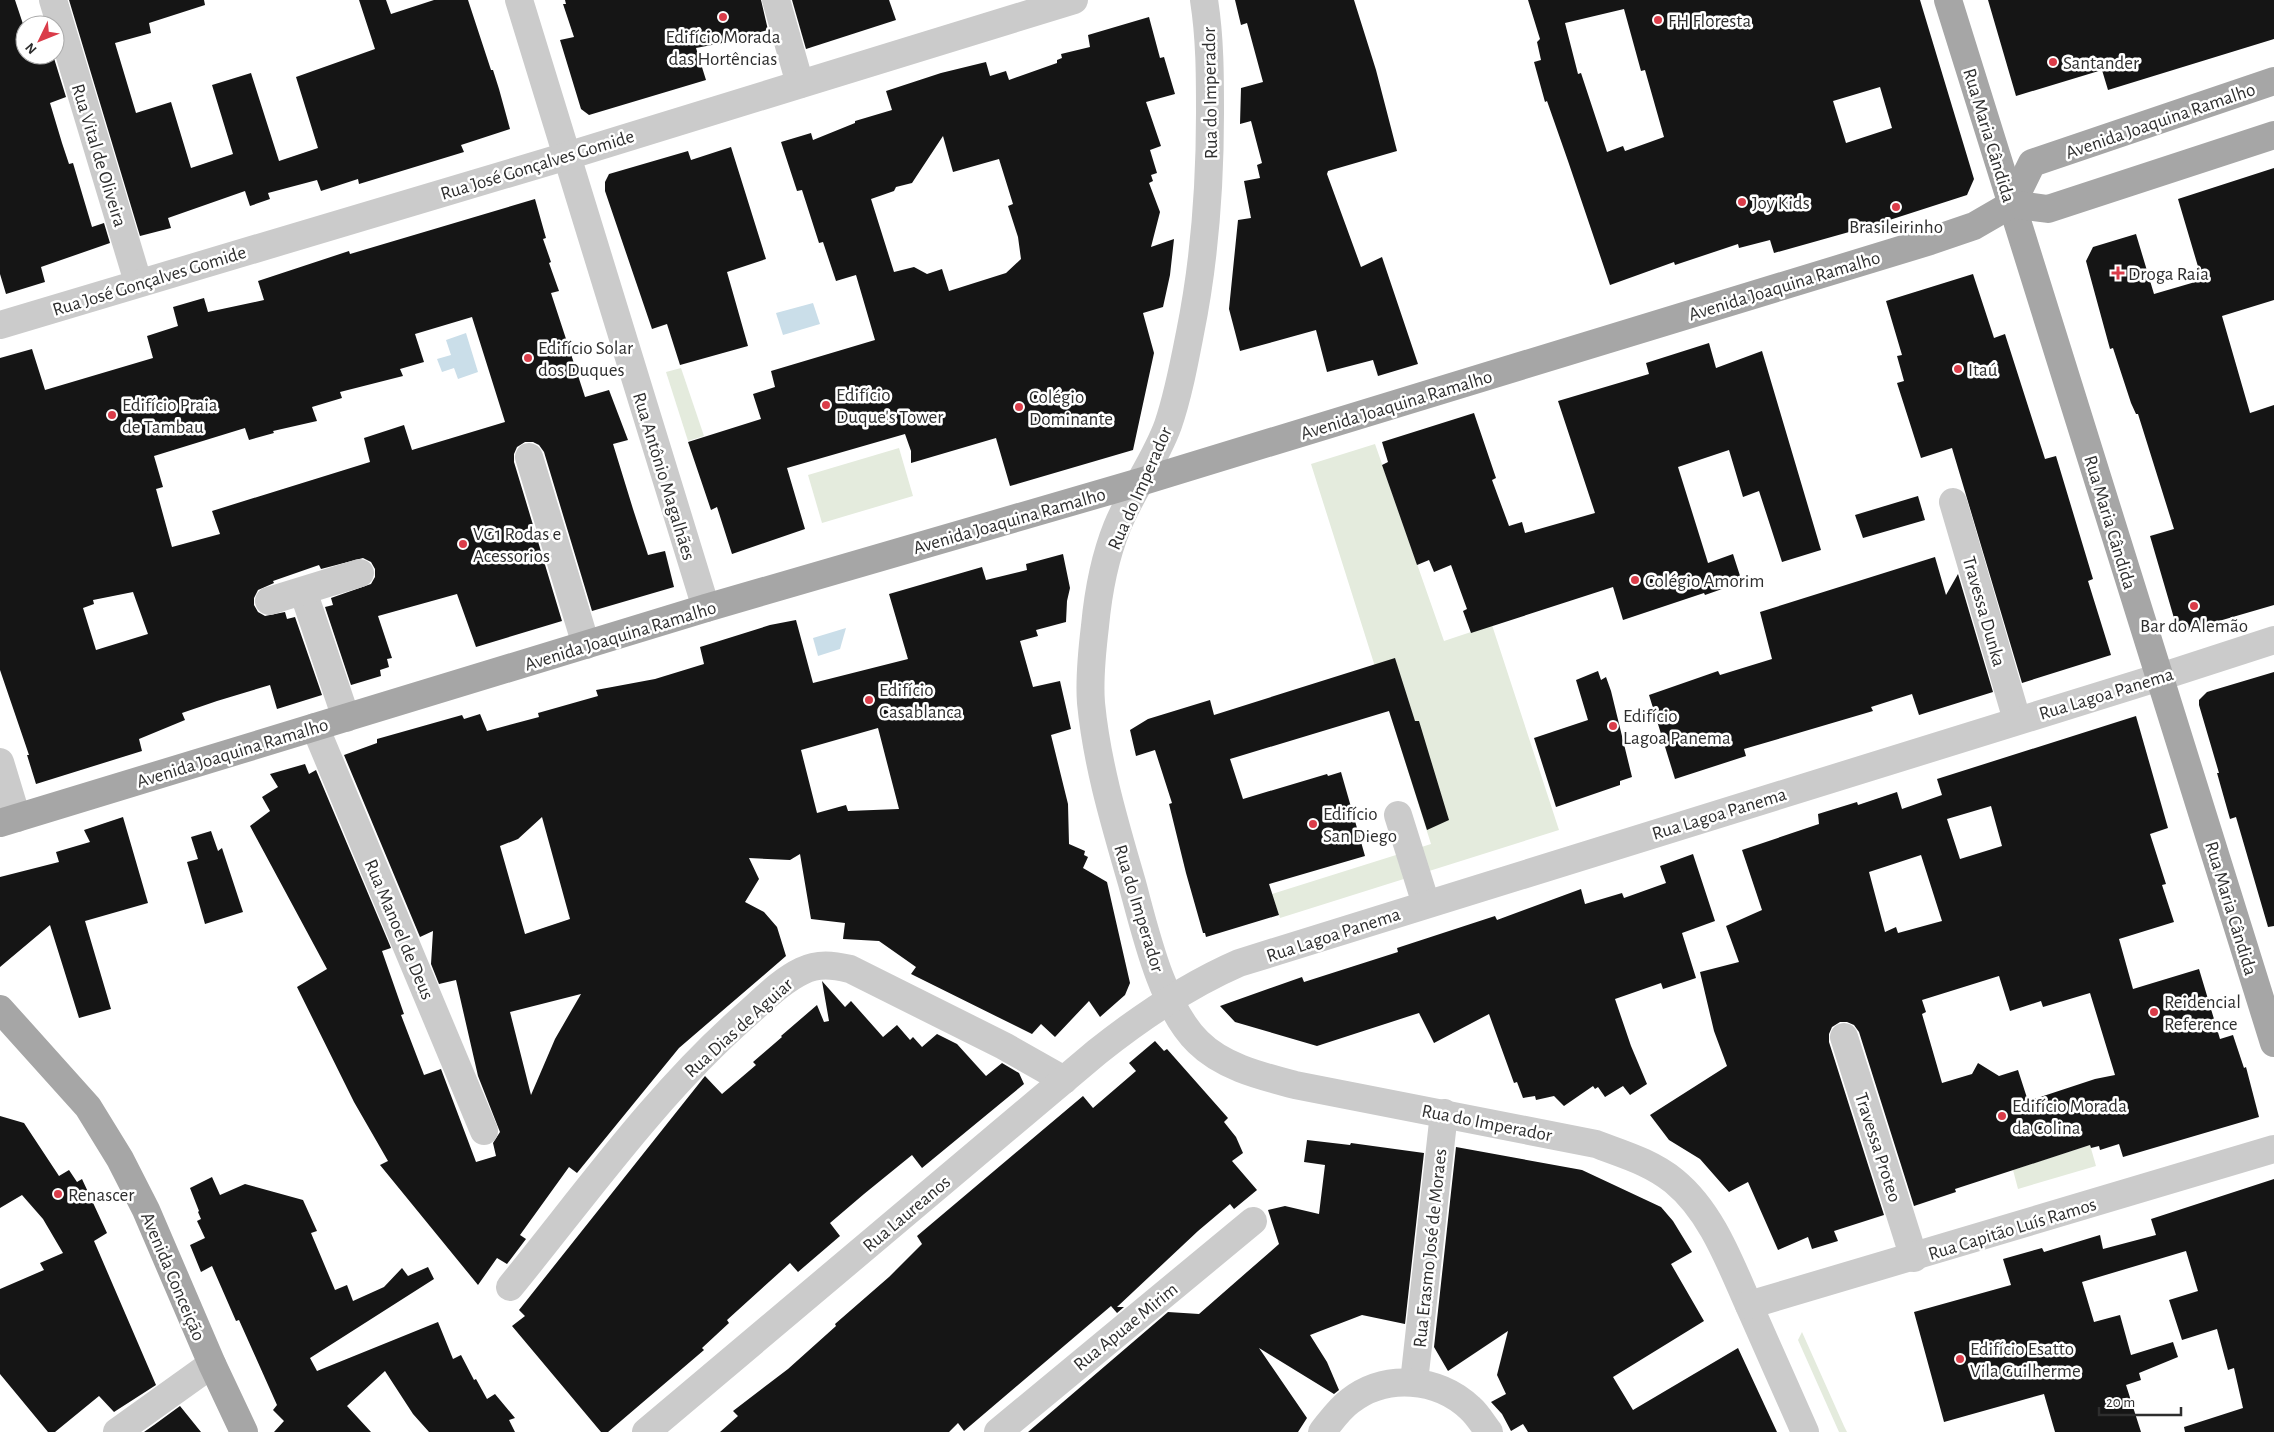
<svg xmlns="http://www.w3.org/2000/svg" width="2274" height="1432" font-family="'Alegreya Sans',sans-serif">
	<rect width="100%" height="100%" fill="#fff"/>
	<g fill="#e4ebdd">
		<polygon points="681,368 704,436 688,441 666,372"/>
		<polygon points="1375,444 1444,641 1492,625 1559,830 1280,918 1272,894 1431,844 1311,464"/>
		<polygon points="899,448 913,496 822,523 808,475"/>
		<polygon points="2090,1145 2096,1166 2018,1189 2013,1170"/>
		<polygon points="1802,1332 1844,1426 1847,1432 1839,1432 1798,1340"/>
	</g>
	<g fill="#cadee9">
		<polygon points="813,303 820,324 783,335 776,313"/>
		<polygon points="466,333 478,372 458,379 454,368 442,372 437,359 451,355 446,340"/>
		<polygon points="846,628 840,649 818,656 813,638"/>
	</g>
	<g fill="#151515" fill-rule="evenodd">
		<polygon points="0,0 15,0 25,30 25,55 53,55 66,97 50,103 62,143 69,164 73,163 92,227 104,223 110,243 41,267 45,282 6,294 0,274"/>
		<polygon points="69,0 204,0 205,5 149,23 151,33 115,43 136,113 171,102 191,168 233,154 212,85 251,73 279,161 318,148 296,77 375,49 359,0 386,0 391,14 434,0 468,0 491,70 493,70 499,89 510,129 461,145 464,152 359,184 358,179 321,191 317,180 268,193 270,199 250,206 245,191 168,218 171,228 140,236"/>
		<polygon points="565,0 761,0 768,30 742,37 725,36 722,43 696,48 706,80 589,115 581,109 560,40 574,37 563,4 566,4"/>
		<polygon points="792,0 889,0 896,20 806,49"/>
		<polygon points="1235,0 1354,0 1376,70 1397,151 1328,171 1327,174 1361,267 1382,257 1418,364 1378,376 1373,360 1327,372 1316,330 1240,351 1229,309 1238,220 1251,218 1244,181 1260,178 1257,165 1262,163 1251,121 1240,124 1241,88 1263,82 1247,23 1241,25"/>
		<path d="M 1528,0 L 1920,0 L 1974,179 L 1967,195 L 1874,225 L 1774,253 L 1770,240 L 1739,248 L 1738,244 L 1675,265 L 1674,262 L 1610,285 L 1568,161 L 1547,101 L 1545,102 L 1534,62 L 1541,60 L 1537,42 L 1540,39 ZM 1624,9 L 1641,71 L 1645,70 L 1664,137 L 1625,151 L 1623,146 L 1607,152 L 1581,73 L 1578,74 L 1565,23 ZM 1880,87 L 1892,128 L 1846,143 L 1833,101 Z"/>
		<polygon points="1988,0 2274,0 2274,39 2108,90 2102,70 2016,96"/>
		<path d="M 1149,17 L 1160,58 L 1164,57 L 1175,94 L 1146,102 L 1161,146 L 1150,150 L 1157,173 L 1151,175 L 1153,181 L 1149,183 L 1160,212 L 1151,247 L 1174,239 L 1170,275 L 1163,307 L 1143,313 L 1154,353 L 1133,450 L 1010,486 L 996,438 L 911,463 L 911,451 L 905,434 L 787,468 L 805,529 L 732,554 L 717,507 L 711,510 L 688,442 L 761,419 L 753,394 L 775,387 L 771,371 L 875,340 L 856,275 L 836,281 L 823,242 L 819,243 L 802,190 L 797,191 L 781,142 L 811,133 L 813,140 L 855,123 L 855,121 L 892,110 L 886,91 L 941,73 L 986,62 L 990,76 L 1006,71 L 1009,80 L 1057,63 L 1057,60 L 1062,58 L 1061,54 L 1090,47 L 1088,35 ZM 943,136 L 953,172 L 999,159 L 1013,204 L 1008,206 L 1018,237 L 1021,259 L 1006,273 L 949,291 L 942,269 L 927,274 L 914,267 L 894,272 L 871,199 L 894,191 L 896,187 L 912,183 Z"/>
		<polygon points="731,147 766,259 727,272 748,346 680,365 667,324 652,329 605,191 605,182 609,174 688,151 691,160"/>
		<polygon points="2274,168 2274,300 2222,316 2250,413 2274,405 2274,605 2188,630 2176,625 2150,536 2174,529 2138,414 2136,414 2131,403 2113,348 2110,349 2086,261 2093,247 2136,234 2154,294 2202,280 2178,199"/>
		<path d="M 535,199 L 546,238 L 543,239 L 551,262 L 549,263 L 559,291 L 551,293 L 585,397 L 609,390 L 628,440 L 613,444 L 633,509 L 648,555 L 665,551 L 674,587 L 592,611 L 544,452 L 539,445 L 533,442 L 525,442 L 517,447 L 514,454 L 514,462 L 562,621 L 476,647 L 457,594 L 378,616 L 392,658 L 387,659 L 389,667 L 380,670 L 381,676 L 351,685 L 325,607 L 333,605 L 331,598 L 371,584 L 375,577 L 375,569 L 371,562 L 363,558 L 321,569 L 319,565 L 273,581 L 274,583 L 258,590 L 254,598 L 254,605 L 258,612 L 265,616 L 285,612 L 287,619 L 295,617 L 322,695 L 277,709 L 270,685 L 217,701 L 182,713 L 185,720 L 139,739 L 142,751 L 36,784 L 27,755 L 29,755 L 0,670 L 0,358 L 32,349 L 45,390 L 153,358 L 147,336 L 178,326 L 173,307 L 204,298 L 208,312 L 264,300 L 258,281 L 349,251 L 350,254 ZM 472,317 L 505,422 L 412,450 L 404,425 L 364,438 L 370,462 L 212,511 L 220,534 L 172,547 L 156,489 L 163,487 L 154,456 L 245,428 L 249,440 L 274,433 L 273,431 L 317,421 L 312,407 L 342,398 L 340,392 L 403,376 L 400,369 L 424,362 L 415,334 ZM 133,592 L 148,634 L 96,650 L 83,608 L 94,604 L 93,600 Z"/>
		<polygon points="1973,274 1994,338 2005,334 2045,459 2056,456 2093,579 2088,581 2111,655 2022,683 1952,448 1921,458 1897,383 1904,381 1897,356 1902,355 1886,301"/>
		<polygon points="1709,343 1716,368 1762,351 1821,550 1782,562 1759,491 1743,497 1729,450 1678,467 1708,563 1733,554 1742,582 1705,595 1704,593 1623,620 1613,587 1471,633 1463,611 1467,609 1451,565 1434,572 1429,560 1417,565 1382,465 1388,462 1382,442 1474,413 1496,478 1492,480 1509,526 1522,522 1525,533 1595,513 1558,401 1649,374 1646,363"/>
		<polygon points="1918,496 1925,520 1863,538 1855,515"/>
		<path d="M 1063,554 L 1070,588 L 1067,601 L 1066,622 L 1036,630 L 1038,636 L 1020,641 L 1033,687 L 1060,681 L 1071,729 L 1051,735 L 1068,804 L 1069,844 L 1085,851 L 1084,855 L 1088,857 L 1083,868 L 1107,882 L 1130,983 L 1125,995 L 1100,1017 L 1089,1001 L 1055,1037 L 1041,1024 L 1032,1034 L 911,974 L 916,967 L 879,941 L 843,939 L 845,923 L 811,919 L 800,854 L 790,860 L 749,858 L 759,879 L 745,902 L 764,912 L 777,927 L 786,956 L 679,1048 L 577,1173 L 569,1167 L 520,1235 L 526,1239 L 507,1264 L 497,1258 L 478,1285 L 380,1165 L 388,1161 L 354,1102 L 297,987 L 327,969 L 250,826 L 270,811 L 262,797 L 278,787 L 270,774 L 305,764 L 309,774 L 316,770 L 391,948 L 382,951 L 404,1014 L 401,1015 L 424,1075 L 441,1069 L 476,1162 L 496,1156 L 493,1143 L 500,1132 L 478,1076 L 456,980 L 439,984 L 431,964 L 433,931 L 420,937 L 344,755 L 377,743 L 377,739 L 462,715 L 464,719 L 480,714 L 487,731 L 539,717 L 538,713 L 598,696 L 596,690 L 655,679 L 704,664 L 700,647 L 770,625 L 796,620 L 813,683 L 908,659 L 889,594 L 982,567 L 986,580 L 1027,570 L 1026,564 ZM 878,728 L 899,809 L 848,811 L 846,805 L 817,813 L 801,750 ZM 542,817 L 570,919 L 525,934 L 500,846 L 518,839 ZM 581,994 L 555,1039 L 531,1095 L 510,1012 Z"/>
		<polygon points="1935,557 1946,595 1958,574 1993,692 1919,715 1912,694 1871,707 1873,711 1744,749 1746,756 1675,779 1649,695 1718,671 1720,675 1772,659 1760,612"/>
		<polygon points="1395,658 1415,721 1419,721 1449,820 1427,830 1389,711 1230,759 1243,799 1327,774 1328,776 1341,772 1365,856 1269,884 1279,915 1206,937 1205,933 1203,933 1186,873 1169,804 1172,803 1155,750 1136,756 1130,730 1148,719 1210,700 1214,715"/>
		<polygon points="1598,671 1601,680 1606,677 1611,691 1632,777 1620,781 1620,785 1556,807 1534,738 1588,720 1576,680"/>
		<polygon points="2274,672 2274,926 2268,927 2236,817 2230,819 2217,773 2219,773 2199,705 2199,700 2207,692"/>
		<path d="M 2136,716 L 2168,828 L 2150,834 L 2166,884 L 2162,885 L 2174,922 L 2119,939 L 2133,989 L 2199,969 L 2220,1039 L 2233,1035 L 2244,1068 L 2246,1067 L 2259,1117 L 2123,1157 L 2119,1144 L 2100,1150 L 2099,1146 L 2091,1148 L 2090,1145 L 1955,1189 L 1956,1192 L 1914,1206 L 1859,1032 L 1854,1025 L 1847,1022 L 1840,1022 L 1832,1027 L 1829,1034 L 1829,1042 L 1884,1215 L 1834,1231 L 1838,1241 L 1812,1249 L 1808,1237 L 1778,1250 L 1748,1182 L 1729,1192 L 1700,1159 L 1669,1140 L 1650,1115 L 1727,1066 L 1714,1031 L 1700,972 L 1739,962 L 1726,926 L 1762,910 L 1742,850 L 1819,824 L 1818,814 L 1857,802 L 1858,805 L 1897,792 L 1902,809 L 1942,795 L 1937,779 ZM 1991,806 L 2002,846 L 1960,859 L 1947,819 ZM 1921,855 L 1942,921 L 1898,933 L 1896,927 L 1885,932 L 1869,872 ZM 1999,976 L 2010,1011 L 2041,1001 L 2043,1007 L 2090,993 L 2115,1075 L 2095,1079 L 2028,1101 L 2018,1070 L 1999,1076 L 1978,1063 L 1972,1074 L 1942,1083 L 1922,1014 L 1926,1012 L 1922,1000 Z"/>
		<polygon points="123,817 148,903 85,921 111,1009 79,1018 50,925 0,967 0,877 59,862 56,852 90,842 84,830"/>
		<polygon points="211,831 218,851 222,848 243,912 205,924 187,862 198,859 191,837"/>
		<polygon points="1693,854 1715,921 1682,933 1696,978 1663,989 1661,983 1615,999 1631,1046 1647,1084 1630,1095 1623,1086 1605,1097 1598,1087 1595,1089 1593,1086 1564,1106 1554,1096 1536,1100 1535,1096 1523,1098 1517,1082 1514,1083 1489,1014 1434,1043 1419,1013 1317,1046 1235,1022 1220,1006 1302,977 1304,982 1398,952 1397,948 1495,916 1497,920 1581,889 1585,904 1622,893 1624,898 1666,883 1660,866"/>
		<polygon points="822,981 845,1007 851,1001 883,1037 897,1025 910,1040 913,1037 922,1047 937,1034 957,1044 986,1076 1002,1063 1019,1073 1024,1084 922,1168 912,1155 864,1194 830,1223 840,1236 798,1272 790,1263 727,1320 729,1323 702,1348 704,1350 608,1432 601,1432 512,1326 525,1316 519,1310 705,1076 722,1094 756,1065 753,1062 782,1037 781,1036 817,1005 824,1022 829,1021"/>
		<polygon points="1155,1041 1164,1051 1167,1049 1228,1118 1224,1122 1236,1137 1243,1153 1232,1161 1257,1190 1234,1209 1230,1204 1198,1231 1117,1307 1124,1307 1117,1313 1111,1306 964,1431 958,1423 949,1432 720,1432 738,1416 733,1411 788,1369 836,1326 835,1324 889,1277 922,1244 917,1236 1083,1096 1093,1108 1136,1071 1129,1063"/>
		<polygon points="0,1116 24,1123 59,1176 69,1170 77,1182 82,1179 107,1233 94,1241 156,1385 114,1412 99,1396 55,1432 48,1432 0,1374 0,1289 44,1270 40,1263 63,1253 43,1219 22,1195 0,1208"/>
		<polygon points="1307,1140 1350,1145 1351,1143 1424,1153 1405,1324 1362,1315 1310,1335 1327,1362 1339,1390 1334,1394 1259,1348 1307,1418 1298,1432 1028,1432 1168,1312 1199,1314 1279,1244 1268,1210 1285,1206 1319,1214 1325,1165 1304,1162"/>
		<polygon points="1456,1147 1582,1170 1661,1207 1673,1221 1692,1252 1671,1264 1704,1321 1613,1377 1633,1410 1738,1348 1777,1432 1528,1432 1523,1424 1511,1431 1502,1414 1491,1402 1506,1394 1497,1375 1508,1331 1448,1371 1434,1347"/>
		<polygon points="212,1177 220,1195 245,1184 303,1200 317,1231 311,1233 335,1290 347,1285 353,1301 384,1287 402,1268 408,1276 428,1267 434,1279 310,1358 317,1371 438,1322 453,1359 461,1355 474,1380 476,1379 487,1399 495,1394 515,1418 509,1420 515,1432 429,1432 413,1414 385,1371 347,1406 371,1432 274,1432 284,1421 273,1410 277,1405 239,1320 236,1321 212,1266 201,1272 190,1245 205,1238 197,1221 201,1219 198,1212 199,1211 190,1188"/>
		<polygon points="2274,1179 2274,1432 2185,1432 2184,1427 2243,1408 2234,1368 2228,1370 2217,1329 2182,1340 2169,1300 2198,1291 2186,1251 2082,1282 2094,1322 2120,1315 2131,1355 2173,1342 2178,1357 2139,1373 2141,1380 2126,1385 2141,1432 2055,1432 2044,1394 1944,1422 1914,1312 2011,1285 2003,1259 2042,1248 2044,1252 2100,1235 2103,1249 2156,1235 2151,1219"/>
		<polygon points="180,1406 201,1432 144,1432 154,1425"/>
	</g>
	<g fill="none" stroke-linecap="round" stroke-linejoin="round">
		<g stroke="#cbcbcb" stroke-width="28">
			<polyline points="53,0 138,282"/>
			<polyline points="519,0 706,608"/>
			<polyline points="776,0 800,84"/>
			<path d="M 1204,0 C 1210,38 1210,75 1210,113 C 1210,188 1205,259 1190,333 C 1184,364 1178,396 1168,425 C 1155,461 1131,492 1117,527 C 1105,557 1098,594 1095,626 C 1092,651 1089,678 1091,703 C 1097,765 1115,824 1132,883 C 1145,931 1162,1007 1198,1042 C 1223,1067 1261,1076 1295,1085 L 1596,1144 C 1622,1154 1651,1162 1674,1181 C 1713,1213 1731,1266 1751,1310 C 1769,1351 1787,1391 1805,1432"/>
			<polyline points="0,325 567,156 1074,0"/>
			<polyline points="529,457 586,645"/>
			<polyline points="1953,502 2017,720"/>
			<polyline points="303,591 346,718"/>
			<polyline points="269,601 360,573"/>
			<polyline points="315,727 484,1131"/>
			<polyline points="0,762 17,818"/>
			<polyline points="1398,815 1426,904"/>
			<polyline points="1844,1037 1914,1258"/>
			<path d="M 510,1287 C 585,1195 656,1094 746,1015 C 763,1000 781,981 802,971 C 818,963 833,965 850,969 L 1004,1046 L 1064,1080"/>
			<polyline points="1749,1305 2274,1149"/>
			<polyline points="1414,1382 1444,1113"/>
			<polyline points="117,1432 212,1364"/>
			<path d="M 646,1432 L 1097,1052 C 1141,1017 1186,986 1239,963 L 2160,677 L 2274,640"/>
			<polyline points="998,1432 1253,1221"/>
			<path d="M 1322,1432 C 1331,1421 1339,1409 1350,1401 C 1386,1373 1438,1378 1470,1408 C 1477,1414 1483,1424 1489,1432"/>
		</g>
		<g stroke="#a6a6a6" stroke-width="28">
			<polyline points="1948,0 2274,1043"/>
			<polyline points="2012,204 2032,163 2274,81"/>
			<polyline points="0,823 706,608 1140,482 1930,241 1974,226 2012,204 2048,209 2274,135"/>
			<polyline points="0,1009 88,1107 120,1159 146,1210 212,1364 244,1432"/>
		</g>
	</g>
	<g fill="#da3c49" stroke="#fff" stroke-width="2">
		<circle cx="723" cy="17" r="5"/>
		<circle cx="1658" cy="20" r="5"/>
		<circle cx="2053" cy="62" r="5"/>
		<circle cx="1742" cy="202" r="5"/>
		<circle cx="1896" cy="207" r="5"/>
		<path d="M2115.5 265.5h5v5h5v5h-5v5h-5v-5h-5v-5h5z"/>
		<circle cx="528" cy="358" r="5"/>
		<circle cx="1958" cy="369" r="5"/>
		<circle cx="826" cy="405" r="5"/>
		<circle cx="1019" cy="407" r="5"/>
		<circle cx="112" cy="415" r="5"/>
		<circle cx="463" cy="544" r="5"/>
		<circle cx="1635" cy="580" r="5"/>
		<circle cx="2194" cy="606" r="5"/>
		<circle cx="869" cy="700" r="5"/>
		<circle cx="1613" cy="726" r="5"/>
		<circle cx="1313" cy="824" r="5"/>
		<circle cx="2154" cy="1012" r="5"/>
		<circle cx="2002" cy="1116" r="5"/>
		<circle cx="58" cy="1194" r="5"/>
		<circle cx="1960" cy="1359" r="5"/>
	</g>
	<g text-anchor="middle" stroke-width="5" stroke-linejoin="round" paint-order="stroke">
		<g font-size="19" fill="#2e2e2e" stroke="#fff" text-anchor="start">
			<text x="1668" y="27">FH Floresta</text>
			<text x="723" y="43" text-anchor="middle">Edifício Morada<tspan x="723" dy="22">das Hortências</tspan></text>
			<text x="2063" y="69">Santander</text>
			<text x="1752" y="209">Joy Kids</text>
			<text x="1896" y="233" text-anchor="middle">Brasileirinho</text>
			<text x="2128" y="280">Droga Raia</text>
			<text x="538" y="354">Edifício Solar<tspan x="538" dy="22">dos Duques</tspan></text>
			<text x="1968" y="376">Itaú</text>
			<text x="836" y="401">Edifício<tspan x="836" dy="22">Duque's Tower</tspan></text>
			<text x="1029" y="403">Colégio<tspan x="1029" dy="22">Dominante</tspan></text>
			<text x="122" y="411">Edifício Praia<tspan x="122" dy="22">de Tambau</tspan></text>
			<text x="473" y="540">VG1 Rodas e<tspan x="473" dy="22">Acessorios</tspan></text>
			<text x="1645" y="587">Colégio Amorim</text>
			<text x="2194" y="632" text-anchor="middle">Bar do Alemão</text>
			<text x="879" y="696">Edifício<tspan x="879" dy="22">Casablanca</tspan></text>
			<text x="1623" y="722">Edifício<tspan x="1623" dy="22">Lagoa Panema</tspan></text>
			<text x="1323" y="820">Edifício<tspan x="1323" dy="22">San Diego</tspan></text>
			<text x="2164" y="1008">Reidencial<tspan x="2164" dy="22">Reference</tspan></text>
			<text x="2012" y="1112">Edifício Morada<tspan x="2012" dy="22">da Colina</tspan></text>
			<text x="68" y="1201">Renascer</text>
			<text x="1970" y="1355">Edifício Esatto<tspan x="1970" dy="22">Vila Guilherme</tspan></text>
		</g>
		<g font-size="19" fill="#2e2e2e" stroke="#fff">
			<text transform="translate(1209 93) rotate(-91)" y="7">Rua do Imperador</text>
			<text transform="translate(2160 120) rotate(-19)" y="7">Avenida Joaquina Ramalho</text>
			<text transform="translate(1990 135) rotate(73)" y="7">Rua Maria Cândida</text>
			<text transform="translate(100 155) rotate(73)" y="7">Rua Vital de Oliveira</text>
			<text transform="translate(537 164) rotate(-17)" y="7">Rua José Gonçalves Gomide</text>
			<text transform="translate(149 280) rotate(-17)" y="7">Rua José Gonçalves Gomide</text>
			<text transform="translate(1784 285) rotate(-17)" y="7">Avenida Joaquina Ramalho</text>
			<text transform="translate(1396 404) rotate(-17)" y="7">Avenida Joaquina Ramalho</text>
			<text transform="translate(665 476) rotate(73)" y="7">Rua Antônio Magalhães</text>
			<text transform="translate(1139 488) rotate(-66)" y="7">Rua do Imperador</text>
			<text transform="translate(1009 520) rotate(-16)" y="7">Avenida Joaquina Ramalho</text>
			<text transform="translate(2111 522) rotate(73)" y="7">Rua Maria Cândida</text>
			<text transform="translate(1985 611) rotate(74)" y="7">Travessa Dunka</text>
			<text transform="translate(620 635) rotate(-17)" y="7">Avenida Joaquina Ramalho</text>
			<text transform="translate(2106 693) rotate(-17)" y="7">Rua Lagoa Panema</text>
			<text transform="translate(232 752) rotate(-17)" y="7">Avenida Joaquina Ramalho</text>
			<text transform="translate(1719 813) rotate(-17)" y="7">Rua Lagoa Panema</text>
			<text transform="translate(1140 908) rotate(73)" y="7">Rua do Imperador</text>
			<text transform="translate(2232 908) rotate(73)" y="7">Rua Maria Cândida</text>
			<text transform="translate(400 929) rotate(67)" y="7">Rua Manoel de Deus</text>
			<text transform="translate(1333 934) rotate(-18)" y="7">Rua Lagoa Panema</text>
			<text transform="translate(738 1027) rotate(-42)" y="7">Rua Dias de Aguiar</text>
			<text transform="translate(1487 1122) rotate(11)" y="7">Rua do Imperador</text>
			<text transform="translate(1879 1147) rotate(72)" y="7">Travessa Proteo</text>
			<text transform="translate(906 1213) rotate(-40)" y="7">Rua Laureanos</text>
			<text transform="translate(2012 1228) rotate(-17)" y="7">Rua Capitão Luís Ramos</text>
			<text transform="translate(1429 1248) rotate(-84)" y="7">Rua Erasmo José de Moraes</text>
			<text transform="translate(174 1276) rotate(67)" y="7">Avenida Conceição</text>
			<text transform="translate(1125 1326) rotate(-39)" y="7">Rua Apuae Mirim</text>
		</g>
	</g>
	<g transform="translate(40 40) rotate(227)"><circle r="24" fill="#ffffff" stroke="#ababab"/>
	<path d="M0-4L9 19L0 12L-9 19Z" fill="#da3c49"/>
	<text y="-8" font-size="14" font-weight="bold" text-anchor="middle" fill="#2e2e2e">N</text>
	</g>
	<path d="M2099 1407v8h82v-8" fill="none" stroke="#2e2e2e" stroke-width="2.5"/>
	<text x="2106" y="1407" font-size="15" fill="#2e2e2e" stroke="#ffffff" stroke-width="4" paint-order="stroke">20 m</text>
</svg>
